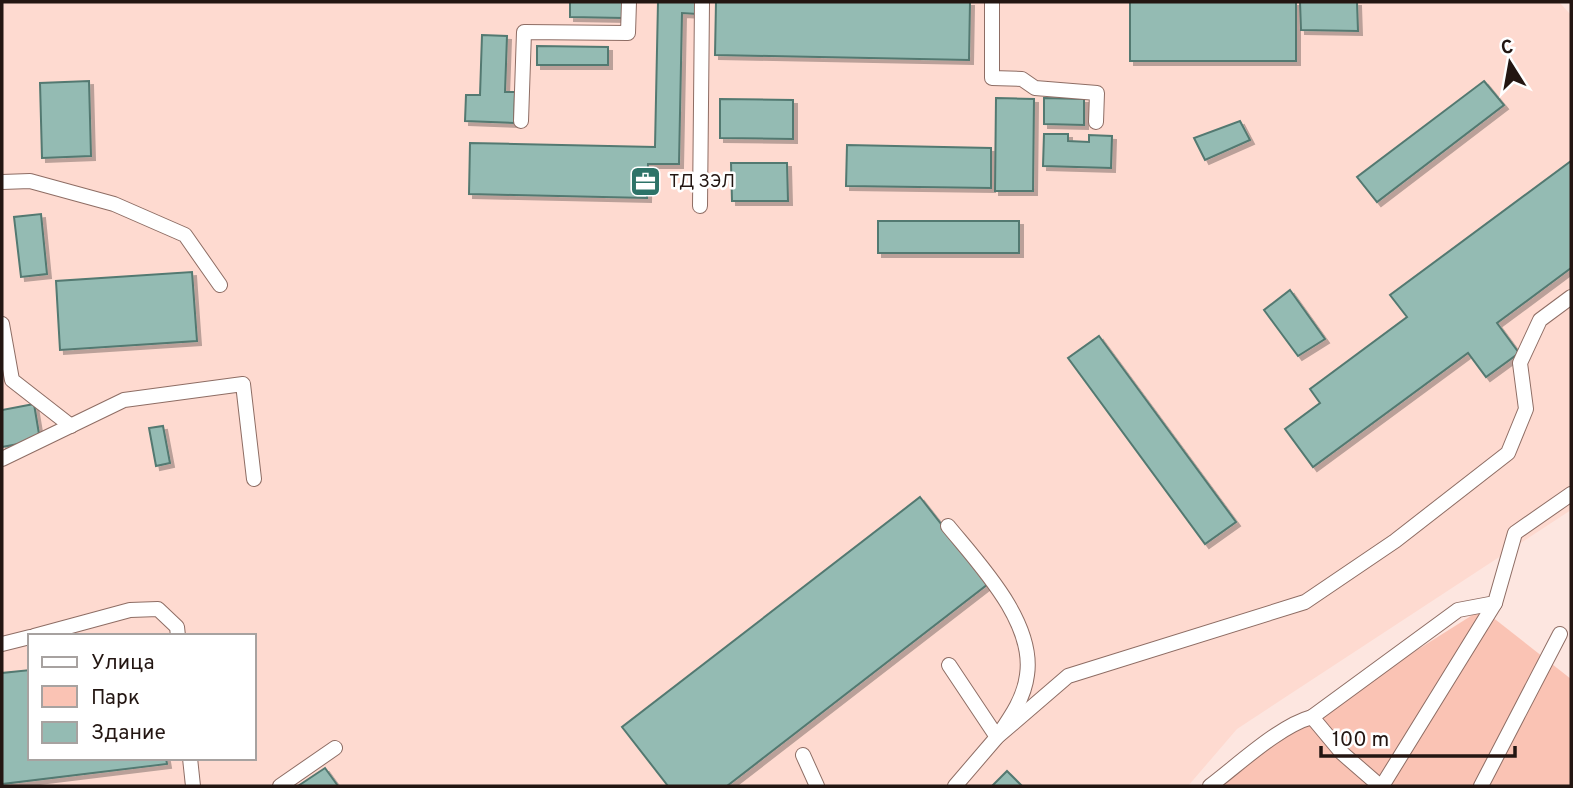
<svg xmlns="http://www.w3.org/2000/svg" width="1573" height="788" font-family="Overpass,sans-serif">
	<defs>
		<filter id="shadow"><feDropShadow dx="4" dy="4" stdDeviation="0" flood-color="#0004"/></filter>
	</defs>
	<rect width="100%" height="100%" fill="#fde6e0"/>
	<path fill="#fedad0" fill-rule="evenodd" d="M 2,2 L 1559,2 L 1571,15 L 1571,510 L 1237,729 L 1188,786 L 2,786 ZM 30,636 L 254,636 L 254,758 L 30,758 Z"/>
	<polygon fill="#fac3b4" points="1482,609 1571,679 1571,786 1222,786 1252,754"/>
	<g fill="#94bbb3" stroke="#537971" stroke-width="2" filter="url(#shadow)">
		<polygon points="570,2 623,2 623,18 570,17"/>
		<polygon points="658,2 697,2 697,14 682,13 679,164 648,164 647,198 469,194 470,143 655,147"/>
		<polygon points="716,2 970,2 969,60 715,55"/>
		<rect x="1130" y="2" width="166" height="59"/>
		<polygon points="1300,2 1357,2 1358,31 1301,30"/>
		<polygon points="482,35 507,36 505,92 515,92 514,123 465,121 466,95 480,95"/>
		<polygon points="537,46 608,47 608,65 537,65"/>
		<polygon points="89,81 91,156 42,158 40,83"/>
		<polygon points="1484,81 1504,105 1377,202 1357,177"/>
		<polygon points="996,98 1034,99 1033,191 995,191"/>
		<polygon points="1044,98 1084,99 1084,125 1044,124"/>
		<polygon points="720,99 793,100 793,139 720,138"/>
		<polygon points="1240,121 1250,140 1205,160 1194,138"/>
		<polygon points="1044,134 1068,134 1068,141 1089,142 1089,135 1112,136 1111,168 1043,166"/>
		<polygon points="847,145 991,148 991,188 846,186"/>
		<polygon points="1571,161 1571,268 1497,323 1519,353 1486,377 1468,353 1313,467 1285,429 1320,403 1310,389 1407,317 1390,295"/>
		<polygon points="731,163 787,163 788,201 732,201"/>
		<polygon points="41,214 47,274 21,277 14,217"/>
		<rect x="878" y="221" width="141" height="32"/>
		<polygon points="192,272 197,341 60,350 56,281"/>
		<polygon points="1290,290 1325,339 1298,356 1264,310"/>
		<polygon points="1099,336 1236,522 1205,544 1068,358"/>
		<polygon points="34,404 40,440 2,447 2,410"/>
		<polygon points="163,426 170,463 156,466 149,428"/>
		<polygon points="920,497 988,584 727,786 668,786 622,727"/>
		<polygon points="30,670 30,758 166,758 167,764 2,784 2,673"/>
		<polygon points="325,768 338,786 298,786"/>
		<polygon points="1007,771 1022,786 992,786"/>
	</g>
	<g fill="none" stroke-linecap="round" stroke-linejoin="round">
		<defs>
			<g id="minor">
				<polyline points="992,2 992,78 1022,79 1035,88 1097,93 1096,122"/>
				<polyline points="521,121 524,32 628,33 629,2"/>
				<polyline points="2,182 30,181 114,204 185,235 220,285"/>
				<polyline points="700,206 702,2"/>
				<polyline points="2,324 12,380 71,426"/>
				<polyline points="2,459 124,400 243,384 254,479"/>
				<path d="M 948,526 C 979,564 1035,622 1027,675 C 1024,699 1010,718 997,737 L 949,665"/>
				<polyline points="34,636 130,610 158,609 177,627 178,636"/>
				<polyline points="2,644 30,637"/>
				<polyline points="1312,717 1458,610 1495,603 1515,533 1571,494"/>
				<polyline points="803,755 817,786"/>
				<polyline points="190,758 193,786"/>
				<polyline points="280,786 335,748"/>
				<polyline points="955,786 997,737 1068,676 1305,602 1395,541 1508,453 1526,409 1520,363 1540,320 1571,297"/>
				<path d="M 1210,786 C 1238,765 1279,726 1312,717 L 1342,753 L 1380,786"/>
				<polyline points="1382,786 1495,603"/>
				<polyline points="1481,786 1560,634"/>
			</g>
		</defs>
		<use href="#minor" stroke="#8e6d64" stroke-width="16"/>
		<use href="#minor" stroke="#fff" stroke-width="14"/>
	</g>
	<defs>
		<symbol id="office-square" viewBox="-11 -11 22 22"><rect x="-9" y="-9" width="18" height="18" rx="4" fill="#2d7368" stroke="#fff"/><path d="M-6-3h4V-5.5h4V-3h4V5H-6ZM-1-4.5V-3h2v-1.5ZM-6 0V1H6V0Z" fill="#fff"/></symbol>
	</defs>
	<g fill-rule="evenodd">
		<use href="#office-square" x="628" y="164" width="35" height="35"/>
	</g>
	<g text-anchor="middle" stroke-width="5" stroke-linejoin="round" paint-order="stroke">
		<g font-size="18" fill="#231612" stroke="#fff" text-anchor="start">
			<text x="669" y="187">ТД ЗЭЛ</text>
		</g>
	</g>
	<rect width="1573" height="788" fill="none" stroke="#231612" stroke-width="7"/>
	<rect x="28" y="634" width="228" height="126" fill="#ffffff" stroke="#a7a2a0" stroke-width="2"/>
	<rect x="42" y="657" width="35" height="10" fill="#ffffff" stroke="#a7a2a0" stroke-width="2"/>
	<text x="91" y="669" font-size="21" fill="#231612">Улица</text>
	<rect x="42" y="686" width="35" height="21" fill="#fac3b4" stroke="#a7a2a0" stroke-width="2"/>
	<text x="91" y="704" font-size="21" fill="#231612">Парк</text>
	<rect x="42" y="722" width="35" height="21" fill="#94bbb3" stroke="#a7a2a0" stroke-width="2"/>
	<text x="91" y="739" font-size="21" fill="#231612">Здание</text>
	<g transform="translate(1510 63) rotate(349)" stroke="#ffffff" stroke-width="5" paint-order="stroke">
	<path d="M0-5L12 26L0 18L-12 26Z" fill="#231612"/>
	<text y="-10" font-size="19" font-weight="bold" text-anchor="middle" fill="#231612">С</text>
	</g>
	<path d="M1321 746v10h194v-10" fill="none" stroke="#231612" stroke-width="3.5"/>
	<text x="1332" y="746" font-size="21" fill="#231612" stroke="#ffffff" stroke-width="5" paint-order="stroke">100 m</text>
</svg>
